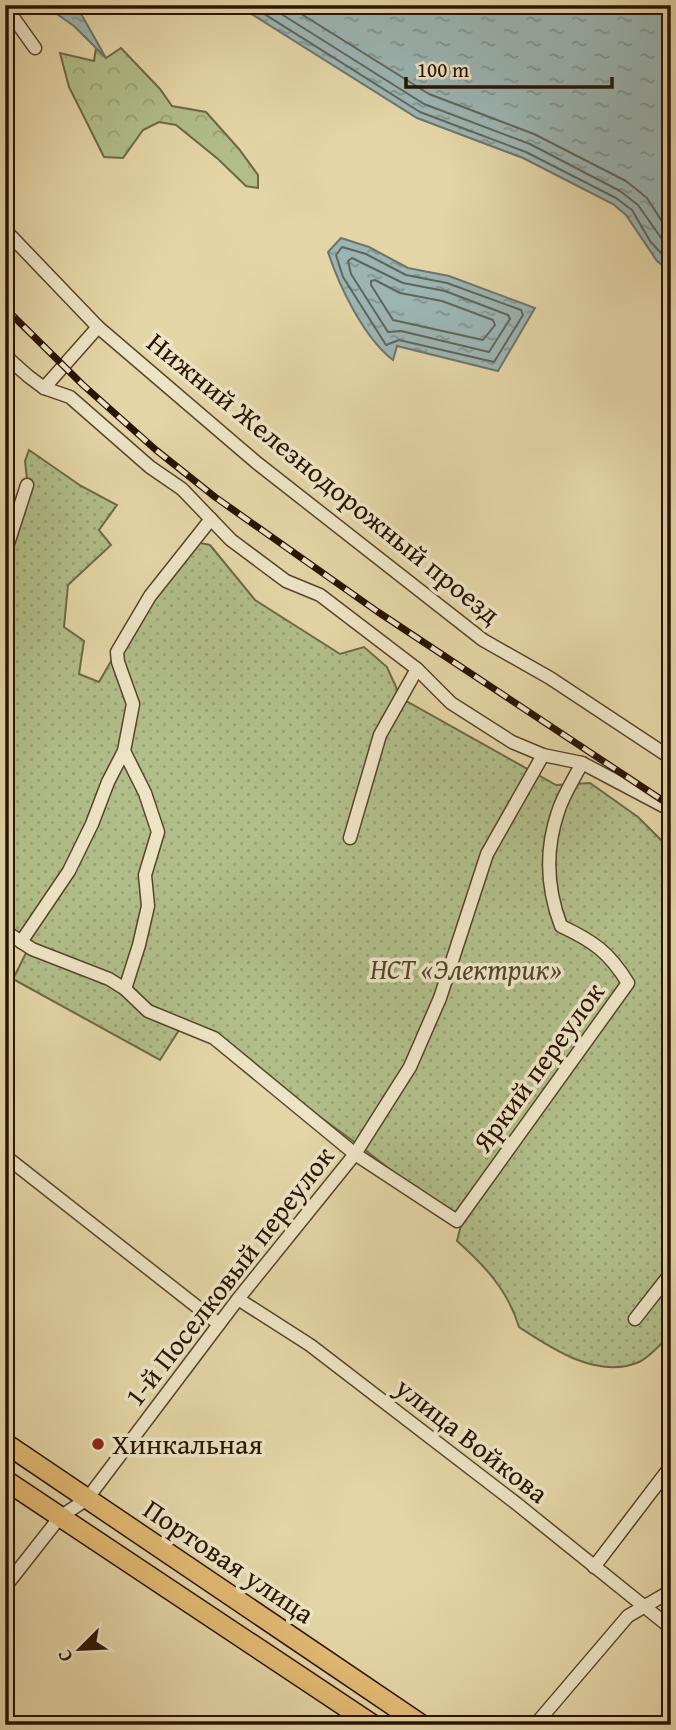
<svg xmlns="http://www.w3.org/2000/svg" width="676" height="1730" font-family="'Gentium Book Plus',serif">
	<defs>
		<pattern id="forest-crowns" width="20" height="18" patternUnits="userSpaceOnUse" patternTransform="scale(1.75)"><rect width="20" height="18" fill="#b1be89"/><path d="M2 6a3 3 0 1 1 6 0M12 15a3 3 0 1 1 6 0" fill="none" stroke="#98a275"/></pattern>
		<pattern id="garden-dots" width="8" height="8" patternUnits="userSpaceOnUse" patternTransform="scale(1.75)"><rect width="8" height="8" fill="#b1be89"/><path d="M2 2h.1M6 6h.1" fill="none" stroke="#98a275" stroke-width="1.8" stroke-linecap="round"/></pattern>
		<pattern id="water-ripples" width="26" height="14" patternUnits="userSpaceOnUse" patternTransform="scale(1.75)"><rect width="26" height="14" fill="#9bb5b3"/><path d="M2 4q2-2 4 0t4 0M15 11q2-2 4 0t4 0" fill="none" stroke="#7f928f"/></pattern>
	</defs>
	<rect width="100%" height="100%" fill="#e4d5a6"/>
	<filter id="stains"><feTurbulence type="fractalNoise" baseFrequency=".00286" numOctaves="4"/><feColorMatrix values="0 0 0 0 .2 0 0 0 0 .09 0 0 0 0 .02 0 0 0 .5 -.17"/></filter>
	<radialGradient id="worn" r=".72"><stop offset=".6" stop-color="#630" stop-opacity="0"/><stop offset="1" stop-color="#630" stop-opacity=".3"/></radialGradient>
	<polygon fill="url(#forest-crowns)" stroke="#6e6846" stroke-width="2" points="96,48 106,58 121,48 160,89 172,106 206,112 239,149 258,175 258,188 246,186 218,159 176,125 159,122 143,130 123,158 104,157 69,87 60,53 94,61"/>
	<path fill="url(#garden-dots)" stroke="#6e6846" stroke-width="2" d="M 29,450 L 81,486 L 117,505 L 99,530 L 111,545 L 68,585 L 64,627 L 84,641 L 79,674 L 99,682 L 145,602 L 196,542 L 210,545 L 255,600 L 340,654 L 364,647 L 387,667 L 401,698 L 556,785 L 590,783 L 638,817 L 671,850 L 671,1333 C 662,1343 650,1357 639,1362 C 598,1380 551,1348 519,1327 C 508,1290 484,1265 457,1241 L 461,1225 L 360,1146 L 203,1032 L 181,1027 L 160,1060 L 13,979 L 29,947 L 5,929 L 5,560 L 28,488 L 25,461 Z"/>
	<g fill="url(#water-ripples)" stroke="#6e746d" stroke-width="2">
		<polygon points="44,5 76,5 106,58 74,26"/>
		<polygon points="237,5 671,5 671,272 657,261 626,215 613,204 523,158 417,118"/>
		<path d="M 341,238 L 369,247 L 408,268 L 449,276 L 535,308 L 498,371 L 397,346 L 393,360 C 364,338 339,286 328,252 Z"/>
	</g>
	<g fill="none" stroke-linecap="round" stroke-linejoin="round">
		<g stroke="#62645b" stroke-width="2">
			<polyline points="250,5 420,112 526,152 616,198 632,210 650,241 671,264"/>
			<polyline points="267,5 424,104 530,144 620,191 638,205 671,252"/>
			<polyline points="287,5 429,94 534,134 626,181 647,198 671,236"/>
			<polygon points="342,247 366,254 406,275 447,283 521,310 523,315 494,362 399,340 386,345 343,277 336,255"/>
			<polygon points="352,258 403,283 445,291 508,315 510,319 489,352 401,331 388,332 351,274 348,261"/>
			<polygon points="375,280 400,293 442,301 493,320 495,325 483,340 393,320 371,285 371,281"/>
		</g>
		<defs>
			<g id="street">
				<polyline points="5,6 35,48"/>
				<polyline points="5,230 98,327 257,463 483,640 550,678 671,758"/>
				<polyline points="5,352 10,360 28,376 44,388 70,397 150,467 182,489 231,540 286,581 320,595 417,669 451,703 512,742 543,755 582,763 671,810"/>
				<polyline points="44,388 98,327"/>
				<polyline points="5,553 27,485"/>
				<polyline points="124,751 145,793 158,832 145,875 148,906 139,945 125,989"/>
				<polyline points="350,838 380,735 417,669"/>
				<path d="M 5,931 L 32,949 L 109,979 L 125,989 L 148,1011 L 214,1038 L 355,1154 L 457,1221 L 628,983 C 609,952 593,941 561,926 C 547,889 545,850 558,812 C 563,795 574,779 582,763"/>
				<polyline points="21,942 69,871 92,824 108,782 124,751 133,704 118,662 117,652 150,596 211,519"/>
				<polyline points="5,1156 219,1324"/>
				<polyline points="238,1299 310,1345 517,1504 671,1628"/>
				<polyline points="635,1319 671,1273"/>
				<polyline points="594,1567 671,1466"/>
				<polyline points="5,1587 60,1517 87,1499 238,1299 355,1154 410,1067 440,998 487,854 543,755"/>
				<polyline points="535,1725 628,1616 671,1591"/>
			</g>
			<g id="primary">
				<polyline points="5,1443 422,1725"/>
				<polyline points="5,1480 373,1725"/>
			</g>
		</defs>
		<use href="#street" stroke="#58442c" stroke-width="15"/>
		<use href="#primary" stroke="#2a1303" stroke-width="22"/>
		<use href="#street" stroke="#ede4c5" stroke-width="12"/>
		<use href="#primary" stroke="#e2ba73" stroke-width="19"/>
		<defs>
			<polyline id="rail" points="5,308 83,385 156,450 215,497 378,612 671,806"/>
		</defs>
		<use href="#rail" stroke="#2a1303" stroke-width="7"/>
		<use href="#rail" stroke="#ede4c5" stroke-width="4.5" stroke-dasharray="13" stroke-linecap="butt"/>
	</g>
	<circle fill="#8f2418" stroke="#ede4c5" stroke-width="2.5" cx="98" cy="1444" r="7"/>
	<g text-anchor="middle" stroke-width="7" stroke-linejoin="round" paint-order="stroke">
		<g font-size="28" fill="#2a1303" stroke="#ede4c5">
			<text transform="translate(324 478) rotate(39)" y="10">Нижний Железнодорожный проезд</text>
			<text transform="translate(538 1067) rotate(-54)" y="10">Яркий переулок</text>
			<text transform="translate(229 1276) rotate(-52)" y="10">1-й Поселковый переулок</text>
			<text transform="translate(472 1440) rotate(38)" y="10">улица Войкова</text>
			<text transform="translate(229 1561) rotate(34)" y="10">Портовая улица</text>
		</g>
		<g font-size="28" font-style="italic" fill="#52462b" stroke="#ede4c5">
			<text x="466" y="979">НСТ «Электрик»</text>
		</g>
		<g font-size="28" fill="#2a1303" stroke="#ede4c5" text-anchor="start">
			<text x="112" y="1454">Хинкальная</text>
		</g>
	</g>
	<rect width="676" height="1730" fill="none" stroke="#e4d5a6" stroke-width="28"/>
	<rect x="7" y="7" width="662" height="1716" fill="none" stroke="#2a1303" stroke-width="3.5"/>
	<rect x="14" y="14" width="648" height="1702" fill="none" stroke="#2a1303" stroke-width="2"/>
	<g transform="translate(80 1649) rotate(246)" stroke="#ede4c5" stroke-width="5" paint-order="stroke">
	<path d="M0-5L12 26L0 18L-12 26Z" fill="#2a1303"/>
	<text y="-10" font-size="19" font-weight="bold" text-anchor="middle" fill="#2a1303">С</text>
	</g>
	<path d="M406 77v10h206v-10" fill="none" stroke="#2a1303" stroke-width="3.5"/>
	<text x="417" y="77" font-size="21" fill="#2a1303" stroke="#ede4c5" stroke-width="5" paint-order="stroke">100 m</text>
	<rect width="100%" height="100%" filter="url(#stains)"/>
	<rect width="100%" height="100%" fill="url(#worn)"/>
</svg>
